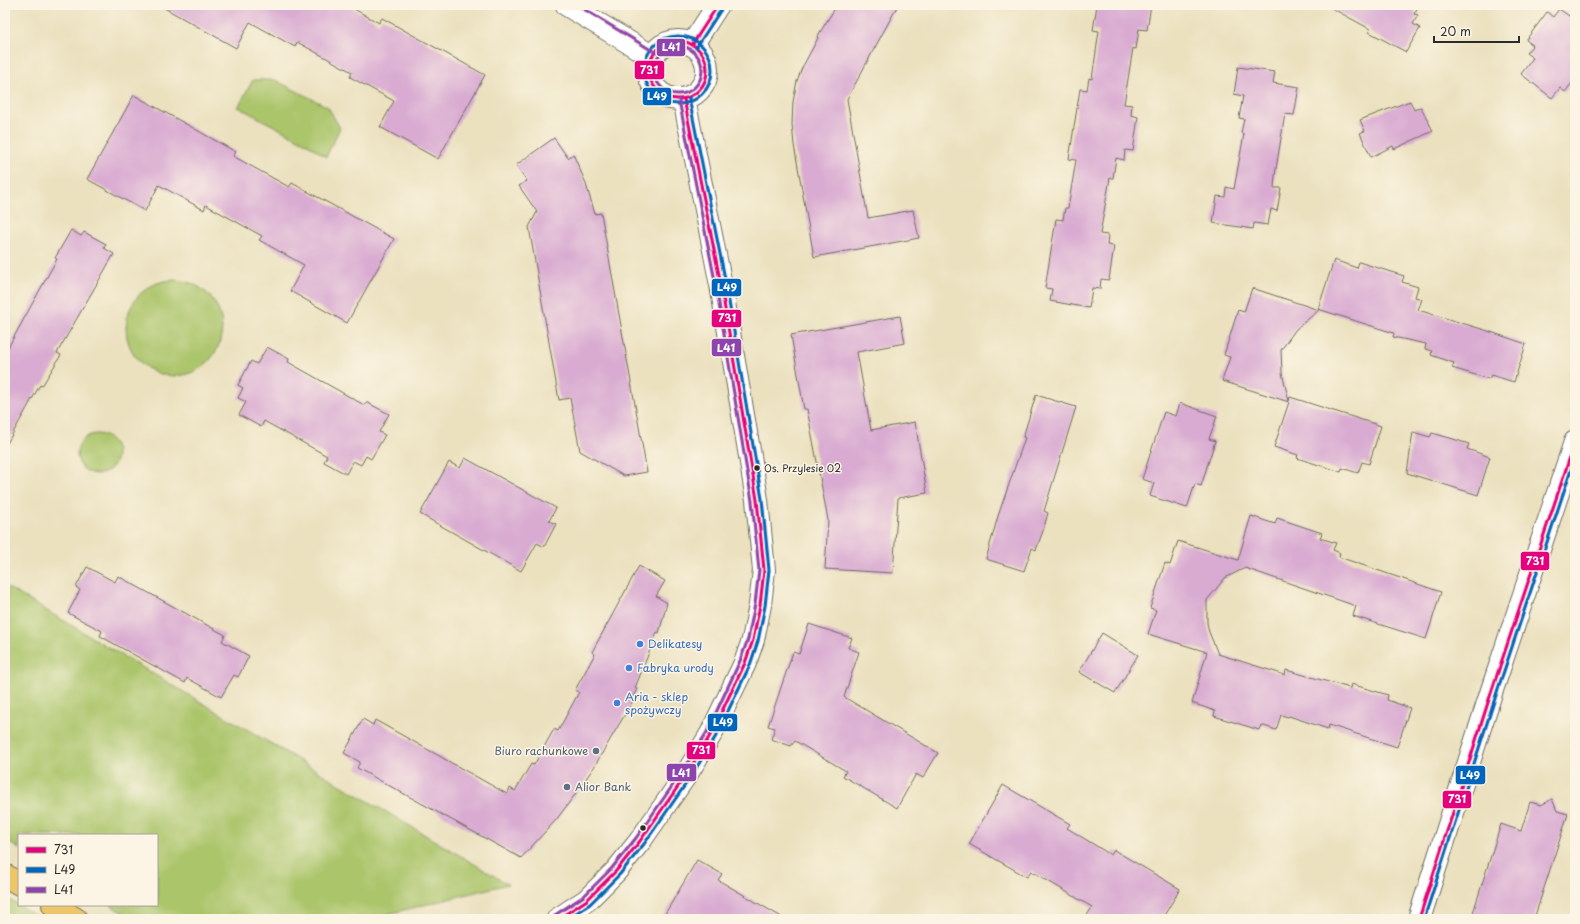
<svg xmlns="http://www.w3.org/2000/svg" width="1580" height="924" font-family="'Playpen Sans',sans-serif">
	<rect width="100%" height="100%" fill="#fcf5e5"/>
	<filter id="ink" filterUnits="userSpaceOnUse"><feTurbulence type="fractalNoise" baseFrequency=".025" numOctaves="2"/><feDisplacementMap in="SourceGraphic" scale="8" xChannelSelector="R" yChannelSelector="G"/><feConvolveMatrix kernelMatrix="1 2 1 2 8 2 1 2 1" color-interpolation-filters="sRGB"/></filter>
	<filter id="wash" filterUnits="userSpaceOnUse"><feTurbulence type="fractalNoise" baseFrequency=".012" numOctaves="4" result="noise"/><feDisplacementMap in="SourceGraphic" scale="16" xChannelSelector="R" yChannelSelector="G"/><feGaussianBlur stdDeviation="0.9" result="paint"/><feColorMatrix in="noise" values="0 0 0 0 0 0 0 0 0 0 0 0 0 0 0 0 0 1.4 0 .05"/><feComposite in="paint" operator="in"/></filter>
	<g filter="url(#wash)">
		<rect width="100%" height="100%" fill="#ebe1bf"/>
		<g fill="#abc56b" stroke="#6b784b">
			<polygon points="253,80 275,80 328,107 340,128 326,157 306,143 238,107"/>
			<circle cx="174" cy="328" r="48"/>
			<circle cx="97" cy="454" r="20"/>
			<polygon points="5,586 508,884 368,919 133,919 110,905 157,905 157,835 19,835 19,849 5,840"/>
			<polygon points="5,897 41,919 5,919"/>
		</g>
		<g id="blocks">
			<g fill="#d9abd2">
				<polygon points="159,5 347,5 379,23 382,18 485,75 438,159 380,127 394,101 350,77 352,72 297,42 295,47 250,22 236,48"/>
				<polygon points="837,5 898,5 847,99 868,218 913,210 919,238 814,257 794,145 792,124 793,102 797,81 802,68 818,38 817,37"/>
				<polygon points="1097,5 1151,5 1147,30 1139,29 1136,49 1133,48 1124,104 1132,105 1131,115 1138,117 1133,151 1125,150 1124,160 1116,158 1113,178 1110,178 1100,234 1108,235 1107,245 1114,246 1109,280 1101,279 1100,289 1092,288 1089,308 1050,301 1052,289 1045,288 1056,219 1063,220 1065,208 1068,208 1076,160 1069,159 1080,89 1087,90 1089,78 1092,79 1099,31 1093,30"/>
				<polygon points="1326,5 1419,5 1414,14 1418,15 1413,24 1420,28 1406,52 1369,32 1370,29"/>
				<polygon points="1559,9 1575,20 1575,79 1565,92 1560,88 1552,98 1521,74 1533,58 1526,53 1533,45 1526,40 1547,12 1553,17"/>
				<polygon points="1238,67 1275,72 1273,83 1299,87 1294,115 1285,114 1275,175 1274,188 1281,188 1277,211 1271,209 1268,225 1254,223 1253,229 1213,223 1217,196 1225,197 1226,187 1234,189 1244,134 1241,133 1244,119 1239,118 1243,96 1234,94"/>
				<polygon points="134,95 236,152 233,156 289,187 292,183 394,239 347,323 290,291 304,265 259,240 262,236 206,205 204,210 159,185 145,211 87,179"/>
				<polygon points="1410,101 1414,110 1421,107 1433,131 1394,149 1393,146 1371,157 1360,133 1365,131 1360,120"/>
				<polygon points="554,138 568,158 573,154 585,181 595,214 601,213 647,472 624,476 580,451 570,398 559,400 529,227 537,212 519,186 527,181 516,165"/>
				<polygon points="71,230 81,236 84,232 106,244 104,248 114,254 57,353 61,355 42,386 40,385 5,447 5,353 57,259 55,258"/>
				<polygon points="1334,260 1357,268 1359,262 1404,276 1402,282 1418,287 1415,297 1422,299 1418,310 1485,330 1526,344 1514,382 1491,375 1489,379 1452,368 1454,363 1431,355 1432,351 1425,349 1426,344 1393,337 1394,333 1318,309"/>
				<polygon points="1252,288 1319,310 1296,329 1281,350 1282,373 1289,401 1290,397 1381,426 1369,464 1362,462 1358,473 1342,468 1341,472 1297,458 1298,455 1274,447 1289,402 1222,381 1230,357 1224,355 1238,310 1244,312"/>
				<polygon points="900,316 905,343 857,352 871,430 915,422 927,493 898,498 893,573 825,569 828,520 807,409 804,409 791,335"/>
				<polygon points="267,347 289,359 288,362 364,405 366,402 389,414 379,432 385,435 371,459 366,456 361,465 353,461 346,474 324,462 327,456 264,421 261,427 239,415 246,402 238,398 243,388 238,385 251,361 257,364"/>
				<polygon points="1036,395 1076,407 1044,511 1048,513 1043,531 1036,550 1032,548 1024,571 986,559 998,516 1025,438 1023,437"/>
				<polygon points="1180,403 1217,416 1209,439 1215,441 1201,486 1195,484 1187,508 1150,496 1154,483 1142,479 1164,412 1176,416"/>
				<polygon points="1413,432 1430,437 1432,433 1450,438 1469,444 1467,449 1490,457 1478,495 1407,473"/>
				<polygon points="465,458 556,508 549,521 556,524 544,547 537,543 521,571 420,514 449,462 460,468"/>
				<polygon points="1251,516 1275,524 1277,518 1322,533 1320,538 1336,543 1333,550 1340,553 1339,557 1441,592 1426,639 1353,616 1356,606 1245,568 1225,578 1207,600 1207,623 1209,632 1218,654 1285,675 1286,670 1350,688 1351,684 1388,695 1387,700 1410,708 1397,747 1329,725 1328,729 1289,716 1288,717 1281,715 1276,730 1261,725 1259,730 1214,716 1215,711 1192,703 1207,652 1148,634 1156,610 1150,608 1165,563 1170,565 1178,541 1238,560"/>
				<polygon points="639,566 665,581 656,596 667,603 659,633 657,632 635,688 637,689 632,699 634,699 594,767 574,796 556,820 521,858 357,768 360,762 344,753 363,719 373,725 375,720 507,794 510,788 515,791 531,764 534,765 554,729 558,731 579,692 575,690 595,654 592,652"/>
				<polygon points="87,567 115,582 118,576 225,635 222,641 249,656 238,677 234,675 221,697 187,678 185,683 100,636 102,631 68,613 80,590 76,587"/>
				<polygon points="809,624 852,638 848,648 859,652 844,697 938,753 923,778 916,774 897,808 843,776 846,771 795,741 791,746 771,739 775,728 768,726 793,652 799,654"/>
				<polygon points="1102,633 1138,655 1115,693 1079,672"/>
				<polygon points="1003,785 1070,824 1067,828 1111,855 1114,850 1180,889 1162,919 1085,919 1092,907 1031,871 1027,877 969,844"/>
				<polygon points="1552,799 1557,811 1568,814 1534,919 1471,919 1501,824 1521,831 1530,802 1541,805"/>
				<polygon points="697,860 722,874 718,880 785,919 662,919"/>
			</g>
		</g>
	</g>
	<g filter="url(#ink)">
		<use href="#blocks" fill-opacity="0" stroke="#6e6b5f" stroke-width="1"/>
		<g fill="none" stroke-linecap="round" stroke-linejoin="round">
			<defs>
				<g id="minor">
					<polyline points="567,5 653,57"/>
					<circle cx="678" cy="70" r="29"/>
					<polyline points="692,45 718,5"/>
					<polyline points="558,919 587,900 616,871 640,841 686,775 711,734 745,663 753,640 760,605 764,570 757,500 750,456 721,285 684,99"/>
					<polyline points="1419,919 1492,690 1575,442"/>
				</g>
				<g id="major">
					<polyline points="5,875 19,884"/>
					<polyline points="53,905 76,919"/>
				</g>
			</defs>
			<use href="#minor" stroke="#6e6b5f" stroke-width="24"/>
			<use href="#major" stroke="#6e6b5f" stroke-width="24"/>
			<use href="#minor" stroke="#fff" stroke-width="22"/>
			<use href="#major" stroke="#ecc669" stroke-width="22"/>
			<defs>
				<g id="bus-1">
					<circle cx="678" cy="70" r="29"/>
					<polyline points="692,45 718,5"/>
					<polyline points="558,919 587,900 616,871 640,841 686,775 711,734 745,663 753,640 760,605 764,570 757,500 721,285 684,99"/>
					<polyline points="1419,919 1492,690 1575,442"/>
				</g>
				<g id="bus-2">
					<circle cx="678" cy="70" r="34"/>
					<polyline points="696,48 722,8"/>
					<polyline points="567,919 590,904 620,874 644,844 690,778 716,736 750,665 758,641 765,606 769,570 762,499 726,284 689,98"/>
					<polyline points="1424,919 1497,692 1575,458"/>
				</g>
				<g id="bus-3">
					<polyline points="577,5 656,53"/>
					<circle cx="678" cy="70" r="24"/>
					<polyline points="555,915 584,896 612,868 636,838 682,772 707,732 740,661 748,639 755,604 759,570 752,501 716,286 679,100"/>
				</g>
			</defs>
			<use href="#bus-1" stroke="#fcf5e5" stroke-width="6"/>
			<use href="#bus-2" stroke="#fcf5e5" stroke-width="6"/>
			<use href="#bus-3" stroke="#fcf5e5" stroke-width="6"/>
			<use href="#bus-1" stroke="#e5007d" stroke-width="3"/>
			<use href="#bus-2" stroke="#0065bd" stroke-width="3"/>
			<use href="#bus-3" stroke="#8e44ad" stroke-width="3"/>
		</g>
	</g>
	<g fill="#2b2b2b" stroke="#fcf5e5" stroke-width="1.5">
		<circle cx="757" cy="468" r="3.5"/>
		<circle cx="643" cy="828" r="3.5"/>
	</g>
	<g fill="#3f7fe0" stroke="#fcf5e5" stroke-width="1.5">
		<circle cx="640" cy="644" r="4"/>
		<circle cx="629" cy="668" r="4"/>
		<circle cx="617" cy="703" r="4"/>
	</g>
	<g fill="#5c6f8a" stroke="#fcf5e5" stroke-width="1.5">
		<circle cx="596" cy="751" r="4"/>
		<circle cx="567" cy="787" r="4"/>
	</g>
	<g text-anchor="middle" stroke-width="3" stroke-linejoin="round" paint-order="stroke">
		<g font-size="10" fill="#2b2b2b" stroke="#fcf5e5" text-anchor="start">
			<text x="764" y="472">Os. Przylesie 02</text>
		</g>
		<g font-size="11" fill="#366cbe" stroke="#fcf5e5" text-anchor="start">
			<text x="648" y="648">Delikatesy</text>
			<text x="637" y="672">Fabryka urody</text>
			<text x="625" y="701">Aria - sklep<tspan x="625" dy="13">spożywczy</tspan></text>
		</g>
		<g font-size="11" fill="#4e5e75" stroke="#fcf5e5" text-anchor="end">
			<text x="588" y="755">Biuro rachunkowe</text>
			<text x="575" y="791" text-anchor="start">Alior Bank</text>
		</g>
	</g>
	<g stroke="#fcf5e5" stroke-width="1.5">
		<rect x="656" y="38" width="30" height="19" rx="4" fill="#8e44ad"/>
		<rect x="634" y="60" width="31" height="20" rx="4" fill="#e5007d"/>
		<rect x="642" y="87" width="30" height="19" rx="4" fill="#0065bd"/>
		<rect x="711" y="278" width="31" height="19" rx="4" fill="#0065bd"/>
		<rect x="711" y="309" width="31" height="19" rx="4" fill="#e5007d"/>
		<rect x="711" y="338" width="31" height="19" rx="4" fill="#8e44ad"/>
		<rect x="1520" y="551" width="30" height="20" rx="4" fill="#e5007d"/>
		<rect x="707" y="713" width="31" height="19" rx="4" fill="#0065bd"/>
		<rect x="686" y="741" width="30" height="19" rx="4" fill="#e5007d"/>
		<rect x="666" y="763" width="31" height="19" rx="4" fill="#8e44ad"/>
		<rect x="1455" y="765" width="31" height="20" rx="4" fill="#0065bd"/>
		<rect x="1442" y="790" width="30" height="19" rx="4" fill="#e5007d"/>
	</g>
	<g font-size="11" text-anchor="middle" font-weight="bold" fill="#fff">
		<text x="671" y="51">L41</text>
		<text x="649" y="74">731</text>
		<text x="657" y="100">L49</text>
		<text x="727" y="291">L49</text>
		<text x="727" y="322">731</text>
		<text x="726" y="352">L41</text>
		<text x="1535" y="565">731</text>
		<text x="723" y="726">L49</text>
		<text x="701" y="754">731</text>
		<text x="681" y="777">L41</text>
		<text x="1470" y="779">L49</text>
		<text x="1457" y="803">731</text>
	</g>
	<rect width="1580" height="924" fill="none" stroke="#fcf5e5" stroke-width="20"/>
	<rect x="18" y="834" width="140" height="72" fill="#fcf5e5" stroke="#a8a49b"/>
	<rect x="26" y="847" width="20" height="6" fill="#e5007d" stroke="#a8a49b"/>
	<text x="54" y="854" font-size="12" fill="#2b2b2b">731</text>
	<rect x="26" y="867" width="20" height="6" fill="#0065bd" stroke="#a8a49b"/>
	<text x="54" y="874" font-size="12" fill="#2b2b2b">L49</text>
	<rect x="26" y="887" width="20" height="6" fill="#8e44ad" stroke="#a8a49b"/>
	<text x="54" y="894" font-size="12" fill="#2b2b2b">L41</text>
	<path d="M1434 36v6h85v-6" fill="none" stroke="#2b2b2b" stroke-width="2"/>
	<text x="1440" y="36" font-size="12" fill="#2b2b2b" stroke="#fcf5e5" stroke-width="3" paint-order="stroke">20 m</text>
</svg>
